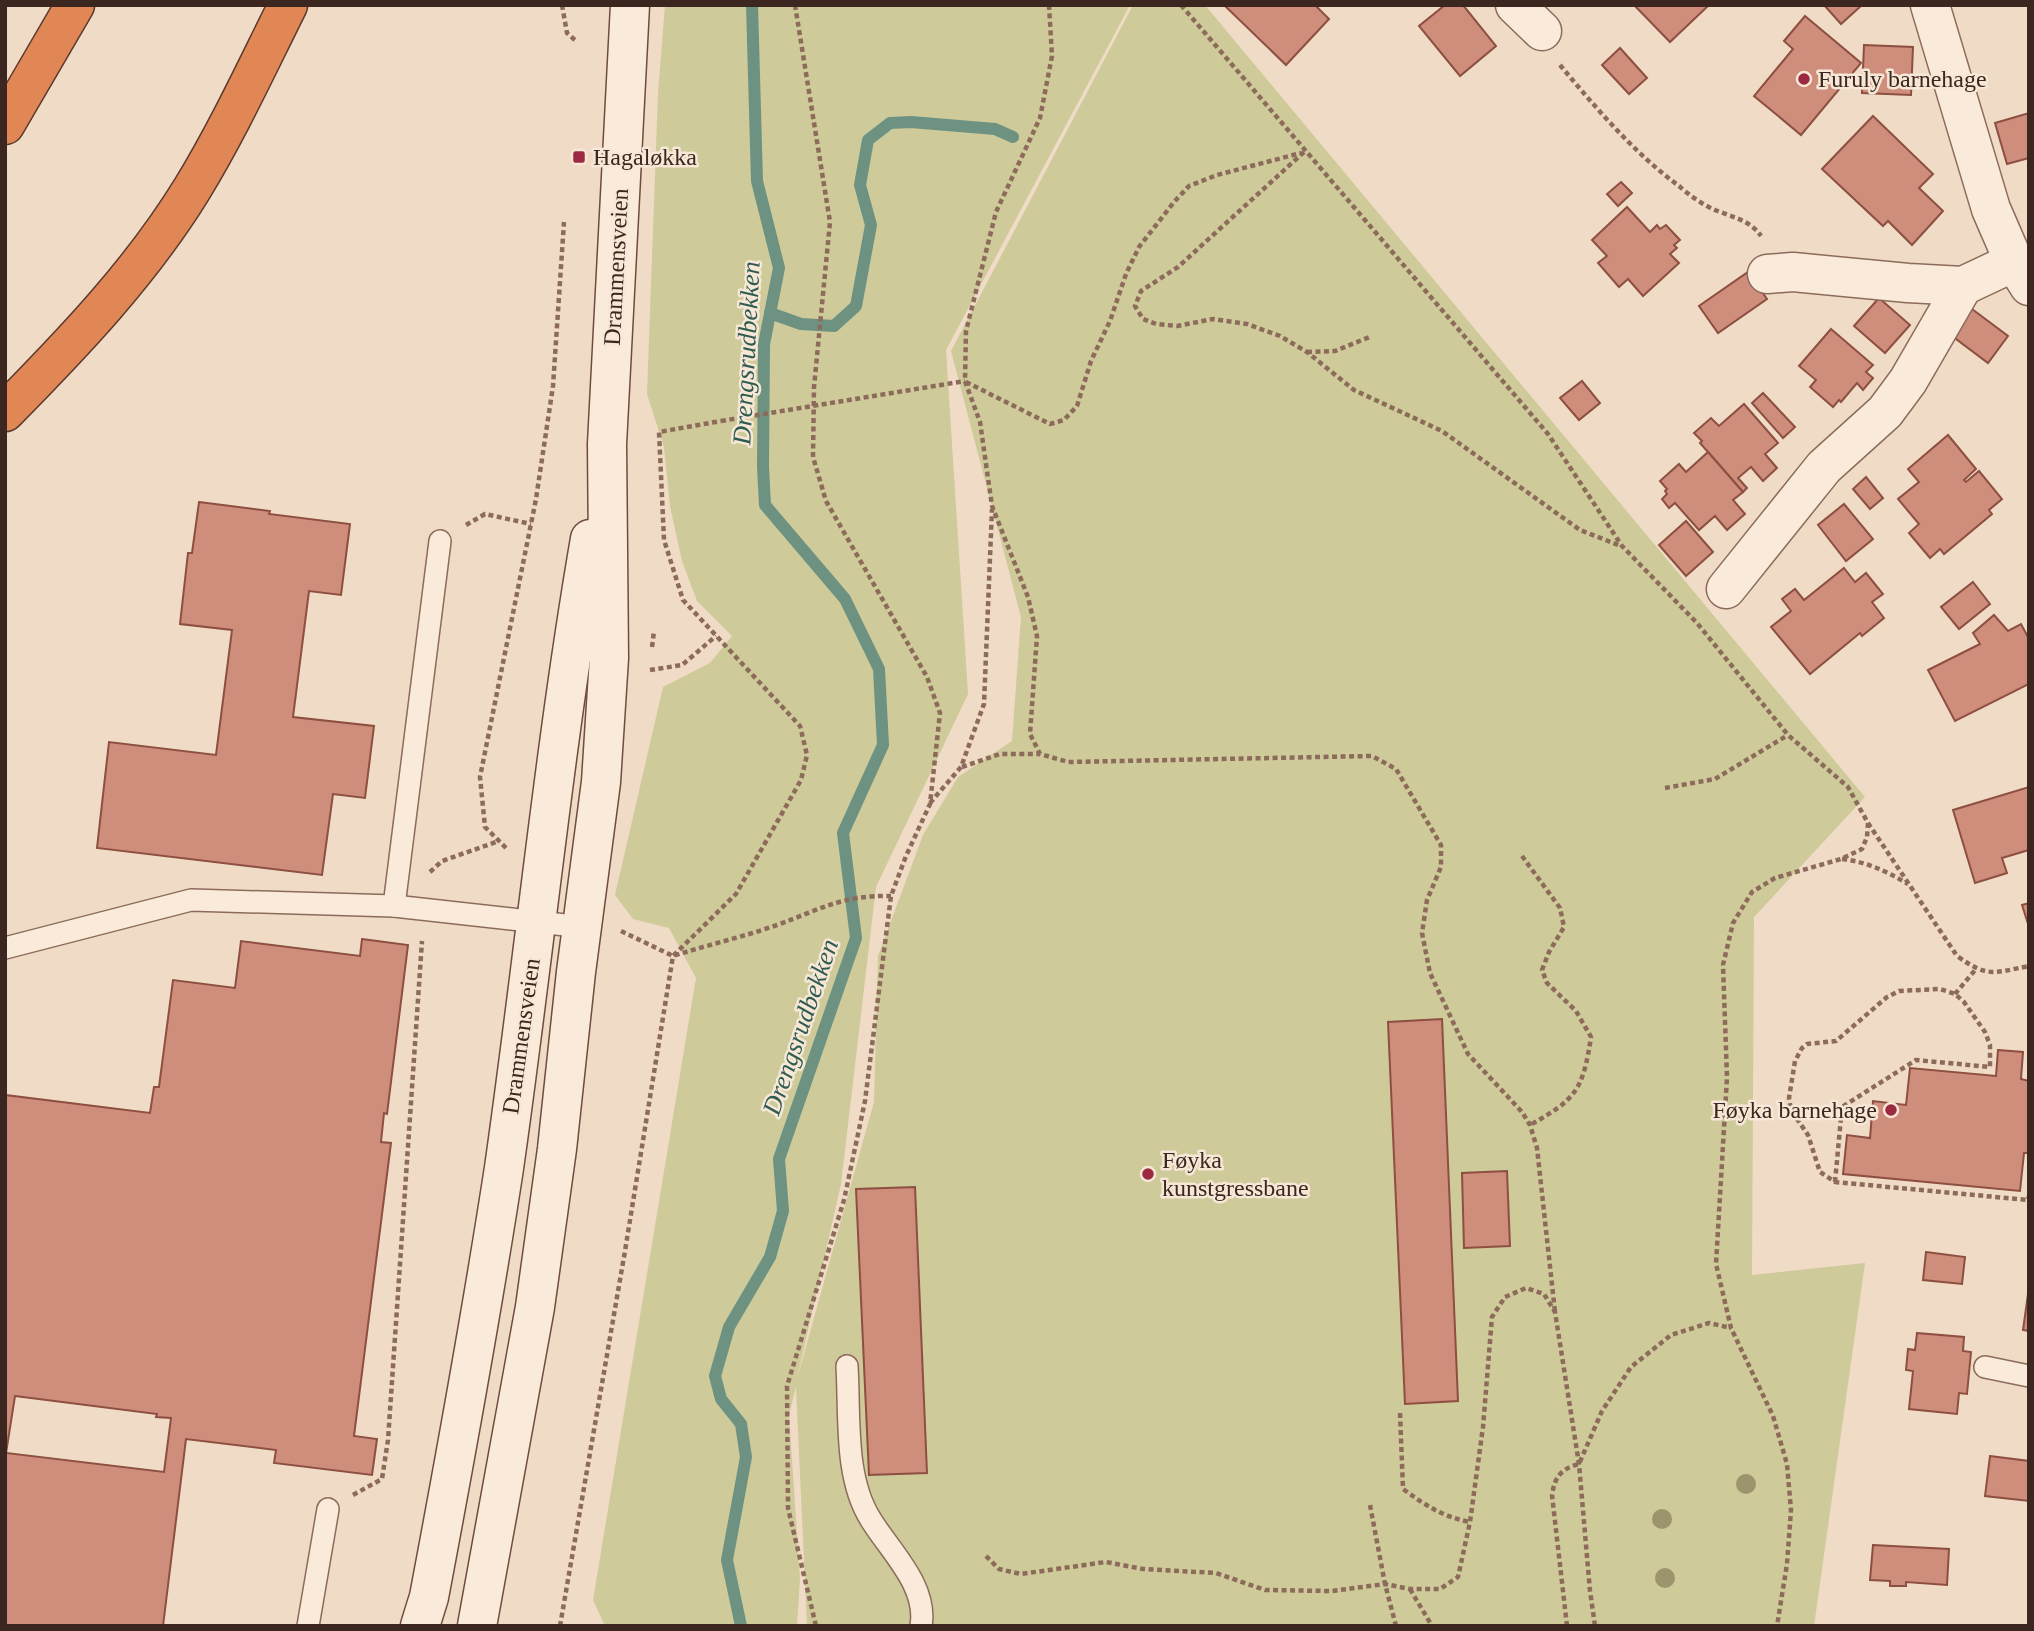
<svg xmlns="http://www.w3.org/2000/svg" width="2034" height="1631" font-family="'Times New Roman',serif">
	<rect width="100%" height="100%" fill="#f0dbc6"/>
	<polygon fill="#ceca99" points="665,5 1130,5 946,350 968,694 876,887 841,1184 797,1379 874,1102 878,956 923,835 958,777 1012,741 1021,617 951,351 1133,5 1205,5 1865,797 1754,917 1752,1275 1865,1263 1814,1626 807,1626 796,1387 789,1415 800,1579 797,1626 605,1626 593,1600 696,978 669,928 633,919 615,895 663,687 710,663 732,636 697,601 682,561 670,506 664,447 647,394 658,94"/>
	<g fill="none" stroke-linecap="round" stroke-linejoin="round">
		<g stroke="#6d9282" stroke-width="12">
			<polyline points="770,313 801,324 834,326 856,306 871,225 860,185 868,140 890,123 911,122 995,129 1013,137"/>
			<polyline points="741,1626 727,1560 746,1457 741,1424 721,1399 715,1376 729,1327 770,1257 783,1211 779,1159 856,938 843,833 883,745 879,669 845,599 765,505 763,467 764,344 779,268 757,181 752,5"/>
		</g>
	</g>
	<g fill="#cf8d7b" stroke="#8c4f40" stroke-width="2" fill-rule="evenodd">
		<polygon points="1224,5 1315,5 1329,19 1286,65"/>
		<polygon points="1445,5 1463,5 1496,46 1460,76 1419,26"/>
		<polygon points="1634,5 1709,5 1670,42"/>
		<polygon points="1824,5 1862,5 1841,24"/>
		<polygon points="1805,16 1861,63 1801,135 1754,96 1793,49 1784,41"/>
		<polygon points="1864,45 1913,47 1911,95 1862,93"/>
		<polygon points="1620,48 1647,78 1629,94 1602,65"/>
		<polygon points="2029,113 2029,158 2007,164 1995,123"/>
		<polygon points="1873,116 1933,174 1919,188 1943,211 1912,245 1888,221 1883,226 1822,169"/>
		<polygon points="1621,182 1632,193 1618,206 1607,194"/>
		<polygon points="1627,207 1650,232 1657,225 1660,229 1666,225 1680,240 1674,245 1677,248 1670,254 1679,263 1643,296 1628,279 1619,287 1598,263 1607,256 1592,240"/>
		<polygon points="1748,272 1767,299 1718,333 1699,306"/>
		<polygon points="1879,298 1910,325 1885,353 1854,326"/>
		<polygon points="1972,309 2008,336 1988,363 1952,336"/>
		<polygon points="1831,329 1873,365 1866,372 1873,378 1863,390 1857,383 1841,402 1839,400 1833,407 1810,387 1816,380 1799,366"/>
		<polygon points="1582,381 1600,403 1579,420 1560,398"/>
		<polygon points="1763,393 1795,427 1783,438 1752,403"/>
		<polygon points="1744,404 1778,443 1765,454 1777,468 1763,481 1751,467 1738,478 1747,488 1743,492 1700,443 1702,441 1694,433 1711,418 1719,426"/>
		<polygon points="1948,435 1976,469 1964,480 1966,482 1979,471 2002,499 1989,510 1992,514 1944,554 1940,549 1930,558 1909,533 1919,524 1898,499 1919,482 1908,469"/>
		<polygon points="1708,452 1743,492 1733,500 1745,514 1727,530 1715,516 1699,530 1675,503 1669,508 1662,499 1667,494 1665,491 1667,489 1660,481 1679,464 1686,472"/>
		<polygon points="1866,477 1883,498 1870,509 1853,489"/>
		<polygon points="199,502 270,511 269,514 350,524 341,595 309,591 293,717 374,726 365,798 333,794 322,875 97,848 109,742 216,755 232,630 180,624 188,553 192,553"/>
		<polygon points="1844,504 1873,539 1846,561 1818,525"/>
		<polygon points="1686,521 1713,552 1686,576 1659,545"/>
		<polygon points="1844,568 1855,582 1866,573 1883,594 1872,602 1884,618 1862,636 1860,633 1810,674 1771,627 1791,611 1782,599 1795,589 1804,600"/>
		<polygon points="1973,582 1990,604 1959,629 1941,607"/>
		<polygon points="1994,615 2008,631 2021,624 2029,639 2029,684 1955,721 1928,670 1980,644 1973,633"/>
		<polygon points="2029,787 2029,850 2002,858 2007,873 1975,883 1953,810"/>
		<polygon points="2029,903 2029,927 2022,905"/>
		<path d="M 362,939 L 408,945 L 387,1114 L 384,1113 L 381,1142 L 391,1143 L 354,1436 L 377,1439 L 372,1475 L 274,1463 L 276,1450 L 186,1439 L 163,1626 L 5,1626 L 5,1095 L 150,1113 L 154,1087 L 159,1087 L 173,980 L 235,988 L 241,941 L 360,956 ZM 15,1396 L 157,1414 L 156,1417 L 171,1418 L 164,1472 L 6,1453 Z"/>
		<polygon points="1442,1019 1458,1401 1405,1404 1388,1022"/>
		<polygon points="1998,1050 2023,1052 2021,1079 2029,1081 2029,1153 2024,1153 2020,1191 1843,1174 1847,1135 1870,1138 1873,1101 1906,1105 1910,1068 1996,1076"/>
		<polygon points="1507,1171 1510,1246 1464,1248 1462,1173"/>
		<polygon points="915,1187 927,1473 869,1475 856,1189"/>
		<polygon points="1926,1252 1965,1257 1962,1284 1923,1280"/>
		<polygon points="2029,1287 2029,1331 2023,1330"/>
		<polygon points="1917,1333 1964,1337 1963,1351 1971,1352 1967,1394 1959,1393 1957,1414 1909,1409 1913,1371 1906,1370 1908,1349 1915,1350"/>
		<polygon points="1990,1456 2029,1461 2029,1501 1985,1496"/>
		<polygon points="1873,1545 1949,1549 1947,1585 1906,1582 1906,1586 1890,1586 1890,1581 1870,1580"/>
	</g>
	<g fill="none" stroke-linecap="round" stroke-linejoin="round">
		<defs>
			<g id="service">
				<polyline points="394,906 440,541"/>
				<polyline points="5,948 191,900 394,906 583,927"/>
				<path d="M 847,1366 C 850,1416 844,1478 871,1520 C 890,1551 928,1586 921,1626"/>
				<polyline points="1985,1367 2029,1376"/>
				<polyline points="308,1626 328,1509"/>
			</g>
			<g id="minor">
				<polyline points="1515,5 1542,31"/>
				<polyline points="1930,5 1991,209 2014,262 2029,286"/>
				<polyline points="1767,274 1793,272 1908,283 1963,286 2014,262"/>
				<polyline points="1726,589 1824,467 1885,412 1908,381 1963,286"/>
			</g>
			<g id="secondary">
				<path d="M 420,1626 L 429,1597 C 456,1454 482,1311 504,1168 C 534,958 554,748 590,539"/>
				<polyline points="477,1626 535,1307 557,1149 576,972 601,782 609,658 607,444 630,5"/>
			</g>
			<g id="motorway">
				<polyline points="5,125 75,5"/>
				<path d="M 5,412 C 73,343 141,272 192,189 C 228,130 257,67 288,5"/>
			</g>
		</defs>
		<use href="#service" stroke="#8c6b5b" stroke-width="24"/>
		<use href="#minor" stroke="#8c6b5b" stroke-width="41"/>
		<use href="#secondary" stroke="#6e4c3e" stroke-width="41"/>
		<use href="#motorway" stroke="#5a3a2f" stroke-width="41"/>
		<g stroke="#8c6b5b" stroke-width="4.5" stroke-dasharray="5 3.5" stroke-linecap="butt">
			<polyline points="562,5 567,33 576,41"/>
			<polyline points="795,5 830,222 814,387 813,457 826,501 927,677 940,713 930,804 906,856 891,896 865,1101 844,1200 787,1386 788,1508 816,1626"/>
			<polyline points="1049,5 1052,56 1040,118 996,212 966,331 965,381 980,422 992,506 1028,597 1037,636 1030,734 1040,754 1068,762 1372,756 1396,769 1441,845 1441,867 1427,900 1422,933 1430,973 1468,1054 1522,1112 1530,1125 1537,1148 1555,1312"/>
			<polyline points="1181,5 1548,434 1622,546 1697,623 1788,735 1848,787 1868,823 1867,837 1862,849 1841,859 1775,878 1752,892 1733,923 1723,965 1727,1077 1716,1264 1731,1328 1773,1416 1787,1464 1791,1510 1787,1564 1777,1626"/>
			<path d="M 1560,65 C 1596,108 1634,153 1679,186 C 1689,195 1703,205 1715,210 C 1732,217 1750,220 1761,236"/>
			<polyline points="1304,152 1178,267 1141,291 1135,306 1143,319 1156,324 1177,326 1213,319 1247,324 1280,336 1307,352 1354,390 1442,431 1580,530 1621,546"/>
			<polyline points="1307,352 1335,351 1372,336"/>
			<polyline points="966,382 1050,424 1064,420 1077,406 1091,361 1110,321 1126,274 1139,247 1174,202 1189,186 1217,175 1301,153"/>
			<polyline points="466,525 485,514 531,524"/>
			<polyline points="652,647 654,631"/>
			<polyline points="650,670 682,665 716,636"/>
			<polyline points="962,767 1000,754 1040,754"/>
			<polyline points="1665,788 1715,779 1788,735"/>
			<polyline points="930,803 961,767 984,704 992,509"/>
			<path d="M 1868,823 L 1957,956 C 1988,978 1993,973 2029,966"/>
			<polyline points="506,848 485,827 480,777 536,499 553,386 564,222"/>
			<path d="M 1522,856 L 1560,908 L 1564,927 L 1549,952 L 1542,970 L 1547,983 L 1576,1011 L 1591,1037 C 1583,1089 1577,1099 1530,1125"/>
			<path d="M 1842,859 C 1867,862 1886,871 1908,884"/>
			<polyline points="430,872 442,861 499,841"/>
			<path d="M 621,931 L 673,956 C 707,945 743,937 777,925 C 821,909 842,895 891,896"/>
			<polyline points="1955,994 1976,969"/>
			<polyline points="1835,1182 1842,1107 1916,1060 1990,1067 1990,1045 1985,1032 1964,1002 1955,994 1940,989 1899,991 1887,997 1836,1041 1807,1044 1802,1048 1795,1061 1789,1098 1791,1110 1808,1135 1820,1172 1835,1182 2028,1200 2029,1196"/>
			<path d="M 1400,1413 L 1403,1489 C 1425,1505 1443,1517 1470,1522"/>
			<polyline points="353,1495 382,1479 388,1440 422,941"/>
			<polyline points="1370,1505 1385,1584 1396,1626"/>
			<polyline points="986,1556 999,1569 1021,1574 1106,1562 1143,1569 1216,1573 1265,1590 1332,1591 1385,1584 1410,1589 1440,1589 1458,1577 1470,1522 1483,1427 1492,1317 1505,1297 1526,1288 1544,1294 1555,1312 1579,1464 1590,1591 1595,1626"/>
			<polyline points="1410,1589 1432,1626"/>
			<polyline points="560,1626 625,1251 673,956 736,894 801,780 807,755 800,726 683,600 664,540 659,432 721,421"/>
			<path d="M 1567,1626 L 1552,1495 C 1555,1476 1561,1469 1579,1464 L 1602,1411 L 1631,1367 L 1671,1335 L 1709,1323 L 1731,1328"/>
		</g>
		<use href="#service" stroke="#faeada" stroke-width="21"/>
		<use href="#minor" stroke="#faeada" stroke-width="38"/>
		<use href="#secondary" stroke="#faeada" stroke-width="38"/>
		<use href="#motorway" stroke="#e08755" stroke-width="38"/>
		<polyline stroke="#8c6b5b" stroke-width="4.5" stroke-dasharray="5 3.5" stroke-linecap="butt" points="721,421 965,381"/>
	</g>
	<g fill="#9b946d">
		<circle cx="1746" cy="1484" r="10"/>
		<circle cx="1662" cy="1519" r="10"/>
		<circle cx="1665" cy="1578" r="10"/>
	</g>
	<g fill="#9d2941" stroke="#f7e7d6" stroke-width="2.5">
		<circle cx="1804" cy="79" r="7"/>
		<rect x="572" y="150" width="14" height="14" rx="3.5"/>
		<circle cx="1891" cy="1110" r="7"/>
		<circle cx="1148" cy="1174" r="7"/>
	</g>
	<g text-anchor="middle" stroke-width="5" stroke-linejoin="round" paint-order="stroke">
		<g font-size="24" fill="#3b271f" stroke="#f7e7d6" text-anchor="start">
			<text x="1818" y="87">Furuly barnehage</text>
			<text x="593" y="165">Hagaløkka</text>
			<text x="1877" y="1118" text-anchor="end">Føyka barnehage</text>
			<text x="1162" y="1168">Føyka<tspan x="1162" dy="28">kunstgressbane</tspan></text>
		</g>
		<g font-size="24" fill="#3b271f" stroke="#f7e7d6">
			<text transform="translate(616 267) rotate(-87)" y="8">Drammensveien</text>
			<text transform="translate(521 1036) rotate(-82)" y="8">Drammensveien</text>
		</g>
		<g font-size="26" font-style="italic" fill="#2e5c50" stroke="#f7e7d6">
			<text transform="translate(746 353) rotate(-87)" y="9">Drengsrudbekken</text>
			<text transform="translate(800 1027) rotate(-71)" y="9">Drengsrudbekken</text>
		</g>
	</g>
	<rect width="2034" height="1631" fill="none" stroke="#3b271f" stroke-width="14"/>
</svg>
